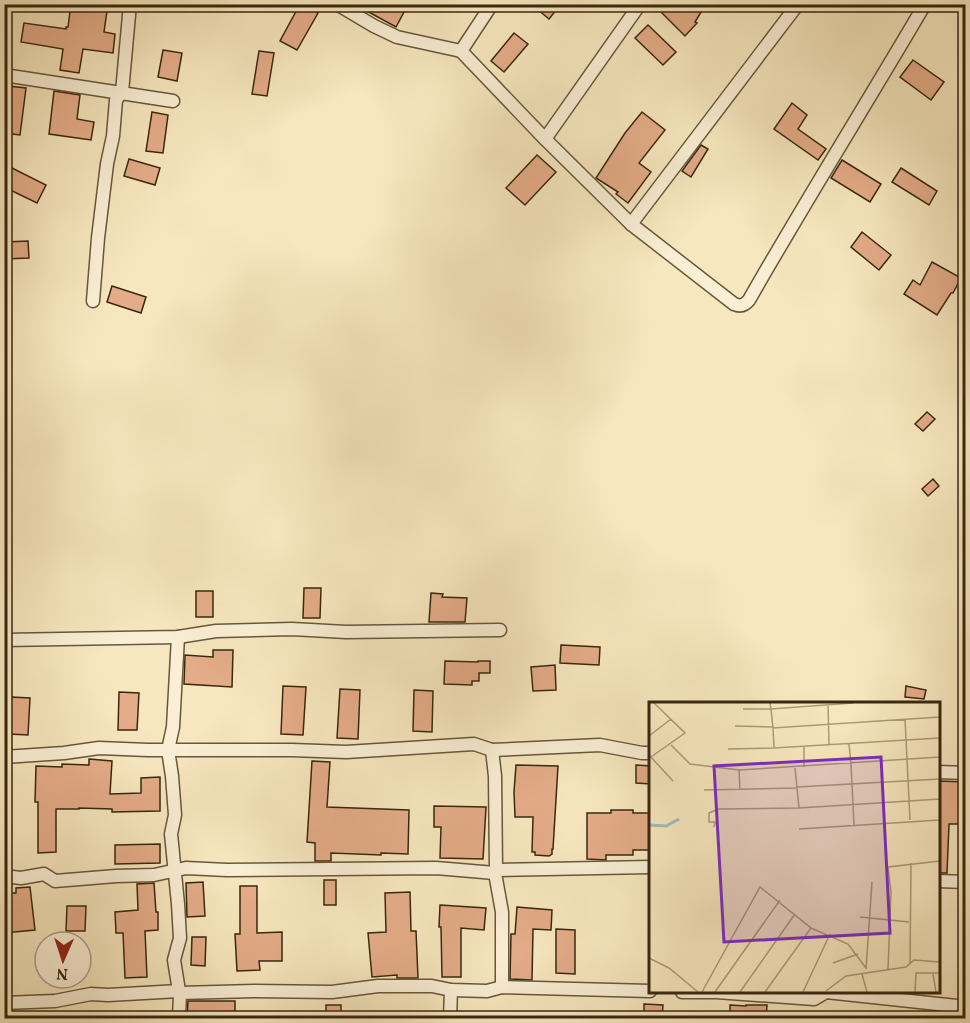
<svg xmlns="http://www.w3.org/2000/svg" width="970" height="1023" font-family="Vollkorn,serif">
	<rect width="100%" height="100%" fill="#f7e7be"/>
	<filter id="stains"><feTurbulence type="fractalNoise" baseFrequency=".00333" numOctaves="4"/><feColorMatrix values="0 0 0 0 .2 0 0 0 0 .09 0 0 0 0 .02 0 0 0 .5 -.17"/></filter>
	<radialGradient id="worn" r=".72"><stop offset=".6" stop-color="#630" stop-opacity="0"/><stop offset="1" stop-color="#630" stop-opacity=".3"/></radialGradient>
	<g fill="#e4ac88" stroke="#39270f" stroke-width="1.5">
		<polygon points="71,4 108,4 104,32 115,34 113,53 83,49 79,73 60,70 63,49 21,42 24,23 66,29 66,27 68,27"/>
		<polygon points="300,4 303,4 318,13 297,50 280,41"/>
		<polygon points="354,4 389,4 404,12 396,27"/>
		<polygon points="531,4 561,4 549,19"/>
		<polygon points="653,4 706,4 695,22 697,23 685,36"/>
		<polygon points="648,25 676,52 663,65 635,38"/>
		<polygon points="514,33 528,44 504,72 491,61"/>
		<polygon points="163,50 182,53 177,81 158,77"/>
		<polygon points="259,51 274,53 267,96 252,94"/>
		<polygon points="913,60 944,82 931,100 900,77"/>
		<polygon points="8,86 26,88 20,135 4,133 4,113"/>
		<polygon points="54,91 80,95 77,119 94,122 91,140 49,134"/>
		<polygon points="792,103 807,115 798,129 826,149 818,160 774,129"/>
		<polygon points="152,112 168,115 163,153 146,151"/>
		<polygon points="642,112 665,130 639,163 651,172 628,203 616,194 618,192 596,178 625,133"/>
		<polygon points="701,145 708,149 691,177 682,171"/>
		<polygon points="537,155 556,172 525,205 506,188"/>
		<polygon points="129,159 160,168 155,185 124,176"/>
		<polygon points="842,160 881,184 870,202 831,178"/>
		<polygon points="8,166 46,185 37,203 4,187 4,172"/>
		<polygon points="901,168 937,191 929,205 892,182"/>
		<polygon points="862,232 891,255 879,270 851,247"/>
		<polygon points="28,241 29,258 4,259 4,242"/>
		<polygon points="932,262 961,278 953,293 951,293 937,315 904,294 913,280 920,285"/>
		<polygon points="112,286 146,297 141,313 107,302"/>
		<polygon points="927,412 935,419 923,431 915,424"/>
		<polygon points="933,479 939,486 928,496 922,489"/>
		<polygon points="304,588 321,588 320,618 303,618"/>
		<rect x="196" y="591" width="17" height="26"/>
		<polygon points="431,593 443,594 442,597 467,598 465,622 429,622"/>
		<polygon points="561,645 600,647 599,665 560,663"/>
		<polygon points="213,650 233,650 232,687 184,684 185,655 213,657"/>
		<polygon points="445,661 478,662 478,661 490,661 490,673 479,673 479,681 472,681 472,685 444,684"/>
		<polygon points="555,665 556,690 533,691 531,667"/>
		<polygon points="283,686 306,687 303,735 281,734"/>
		<polygon points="906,686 926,690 924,699 905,697"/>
		<polygon points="340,689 360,690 358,739 337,738"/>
		<polygon points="414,690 433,691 432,732 413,731"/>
		<polygon points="119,692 139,693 137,730 118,730"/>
		<polygon points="11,697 30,698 28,735 9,734"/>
		<polygon points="89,759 112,761 110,794 141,793 141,778 160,777 160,811 112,812 112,809 79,808 79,809 56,809 56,852 38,853 38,802 35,802 36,766 62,767 62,764 89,765"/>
		<polygon points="312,761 330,762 327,807 409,810 408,854 381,853 381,855 331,853 331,861 315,861 315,843 307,842"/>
		<polygon points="516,765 558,766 553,849 552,849 552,854 549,856 535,855 535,852 532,852 533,817 515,817 514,792"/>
		<polygon points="636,765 651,766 651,784 636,783"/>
		<polygon points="939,781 966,782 966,824 949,824 947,873 939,873"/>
		<polygon points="434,806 486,807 483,859 440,858 441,827 434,827"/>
		<polygon points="611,810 633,810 633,813 651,813 651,850 633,850 633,855 606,855 606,860 587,859 587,813 611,813"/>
		<polygon points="160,844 160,863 115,864 115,845"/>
		<rect x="324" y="880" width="12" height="25"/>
		<polygon points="203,882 205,916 187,917 186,883"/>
		<polygon points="154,883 156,912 158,912 158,930 145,931 147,977 125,978 123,933 116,933 115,912 138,910 137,884"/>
		<polygon points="240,886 257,886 257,933 282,932 282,961 259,961 260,970 237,971 235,934 240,934"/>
		<polygon points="30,887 35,930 4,933 4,893 16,893 16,888"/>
		<polygon points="410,892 411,931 416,931 418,978 397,978 397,975 372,977 368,933 386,932 385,893"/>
		<polygon points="440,905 486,908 484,930 461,928 461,977 442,977 441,927 439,927"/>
		<polygon points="67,906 86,906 85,931 66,931"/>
		<polygon points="517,907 552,910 551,930 533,929 532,980 510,979 511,934 515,934"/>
		<polygon points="556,929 575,930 575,974 556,973"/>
		<polygon points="192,937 206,937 205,966 191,965"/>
		<polygon points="188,1001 235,1001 235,1018 187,1018"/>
		<polygon points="644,1004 663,1005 662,1018 644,1018"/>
		<rect x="326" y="1005" width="15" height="13"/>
		<polygon points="730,1005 746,1006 746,1005 767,1005 766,1018 730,1018"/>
	</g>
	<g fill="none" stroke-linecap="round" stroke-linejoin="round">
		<defs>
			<g id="street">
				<polyline points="337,4 374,26 397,37 461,51"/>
				<path d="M 492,4 L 461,51 L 545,139 L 631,224 L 734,304 C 741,307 745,305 749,300 C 806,200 867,103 925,4"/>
				<polyline points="4,47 4,78"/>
				<polyline points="4,75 173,101"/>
				<polyline points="545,139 640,4"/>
				<polyline points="631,224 798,4"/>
				<polyline points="93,301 98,238 107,164 113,136 116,100 122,92 130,4"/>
				<polyline points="178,637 173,727 168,750 172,776 175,815 171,834 178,904 180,938 174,960 179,991"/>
				<polyline points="4,640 178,637 216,631 292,629 346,632 500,630"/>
				<polyline points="4,757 64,753 99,748 148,750 292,750 346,752 474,744 492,750"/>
				<polyline points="938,772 966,773"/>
				<polyline points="496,870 495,776 492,750 600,745 642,753 650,753"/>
				<polyline points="4,876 21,878 44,874 55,881 116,876 154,875 186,868 227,870 436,868 495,873"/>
				<polyline points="938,881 966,882"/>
				<polyline points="502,987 502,912 495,873 496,870 650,867"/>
				<polyline points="682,992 716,992 814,999 826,992 966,1007"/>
				<polyline points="4,1003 55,1001 91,994 108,995 179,991 180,993 254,991 332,992 378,986 432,986 451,990 487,991 502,987 650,991"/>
				<polyline points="179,1018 180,993"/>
				<polyline points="450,1018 451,990"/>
			</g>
		</defs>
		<use href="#street" stroke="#68573b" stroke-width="15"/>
		<use href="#street" stroke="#faefd5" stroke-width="12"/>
	</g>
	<g transform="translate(649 702)">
		<rect width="291" height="291" fill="#f7e7be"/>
		<path fill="none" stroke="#a3bcbd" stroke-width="3" d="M 0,123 L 17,124 L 30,117"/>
		<path fill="none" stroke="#ab9a78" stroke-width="1.5" d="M 121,1 L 122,7 L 204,1M 179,2 L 180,43M 94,7 L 122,7 L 124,26 L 291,15M 256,17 L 261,118M 86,24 L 124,25M 124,26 L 125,46 L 291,36M 0,34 L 22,17M 200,42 L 202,62M 22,43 L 41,62 L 90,68 L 291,55M 155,44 L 155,65M 79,47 L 125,46M 0,53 L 24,79M 2,55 L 36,31 L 5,1M 202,62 L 205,123M 90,68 L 91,88M 148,85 L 291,77M 55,88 L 148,86 L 146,66M 150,106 L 291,97M 65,125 L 66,120 L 60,120 L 60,111 L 69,107 L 150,106 L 148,86M 150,127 L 291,118M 211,215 L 260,220M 162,226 L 199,242 L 217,266M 0,256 L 20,266 L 49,290M 184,261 L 209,252M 261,262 L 262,161M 217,267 L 223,180M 239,267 L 242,190 L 239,165 L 291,159M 213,272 L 218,290M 284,272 L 287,290M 177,289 L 197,274 L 257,265 L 265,258 L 291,260M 53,290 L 111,185 L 162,226 L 116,290M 66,290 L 131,198M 91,290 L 146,212M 154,290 L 181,232M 266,290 L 267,271 L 291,271"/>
		<path fill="#7b2cbf" fill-opacity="0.15" stroke="#7b2cbf" stroke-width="3" d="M 232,55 L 241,231 L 75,240 L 65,64 Z"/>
		<rect width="291" height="291" fill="none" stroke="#39270f" stroke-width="3"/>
	</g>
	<rect width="970" height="1023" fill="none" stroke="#f7e7be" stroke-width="24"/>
	<rect x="6" y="6" width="958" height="1011" fill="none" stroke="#39270f" stroke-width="3"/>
	<rect x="12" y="12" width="946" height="999" fill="none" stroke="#39270f" stroke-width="1.5"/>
	<g transform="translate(63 960) rotate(183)"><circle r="28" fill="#faefd5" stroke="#ad9f86" stroke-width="1.5"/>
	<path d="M0-4.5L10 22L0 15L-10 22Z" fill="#8f2418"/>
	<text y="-9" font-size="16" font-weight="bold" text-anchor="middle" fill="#39270f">N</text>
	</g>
	<rect width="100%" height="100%" filter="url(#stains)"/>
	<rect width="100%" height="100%" fill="url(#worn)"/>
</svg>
